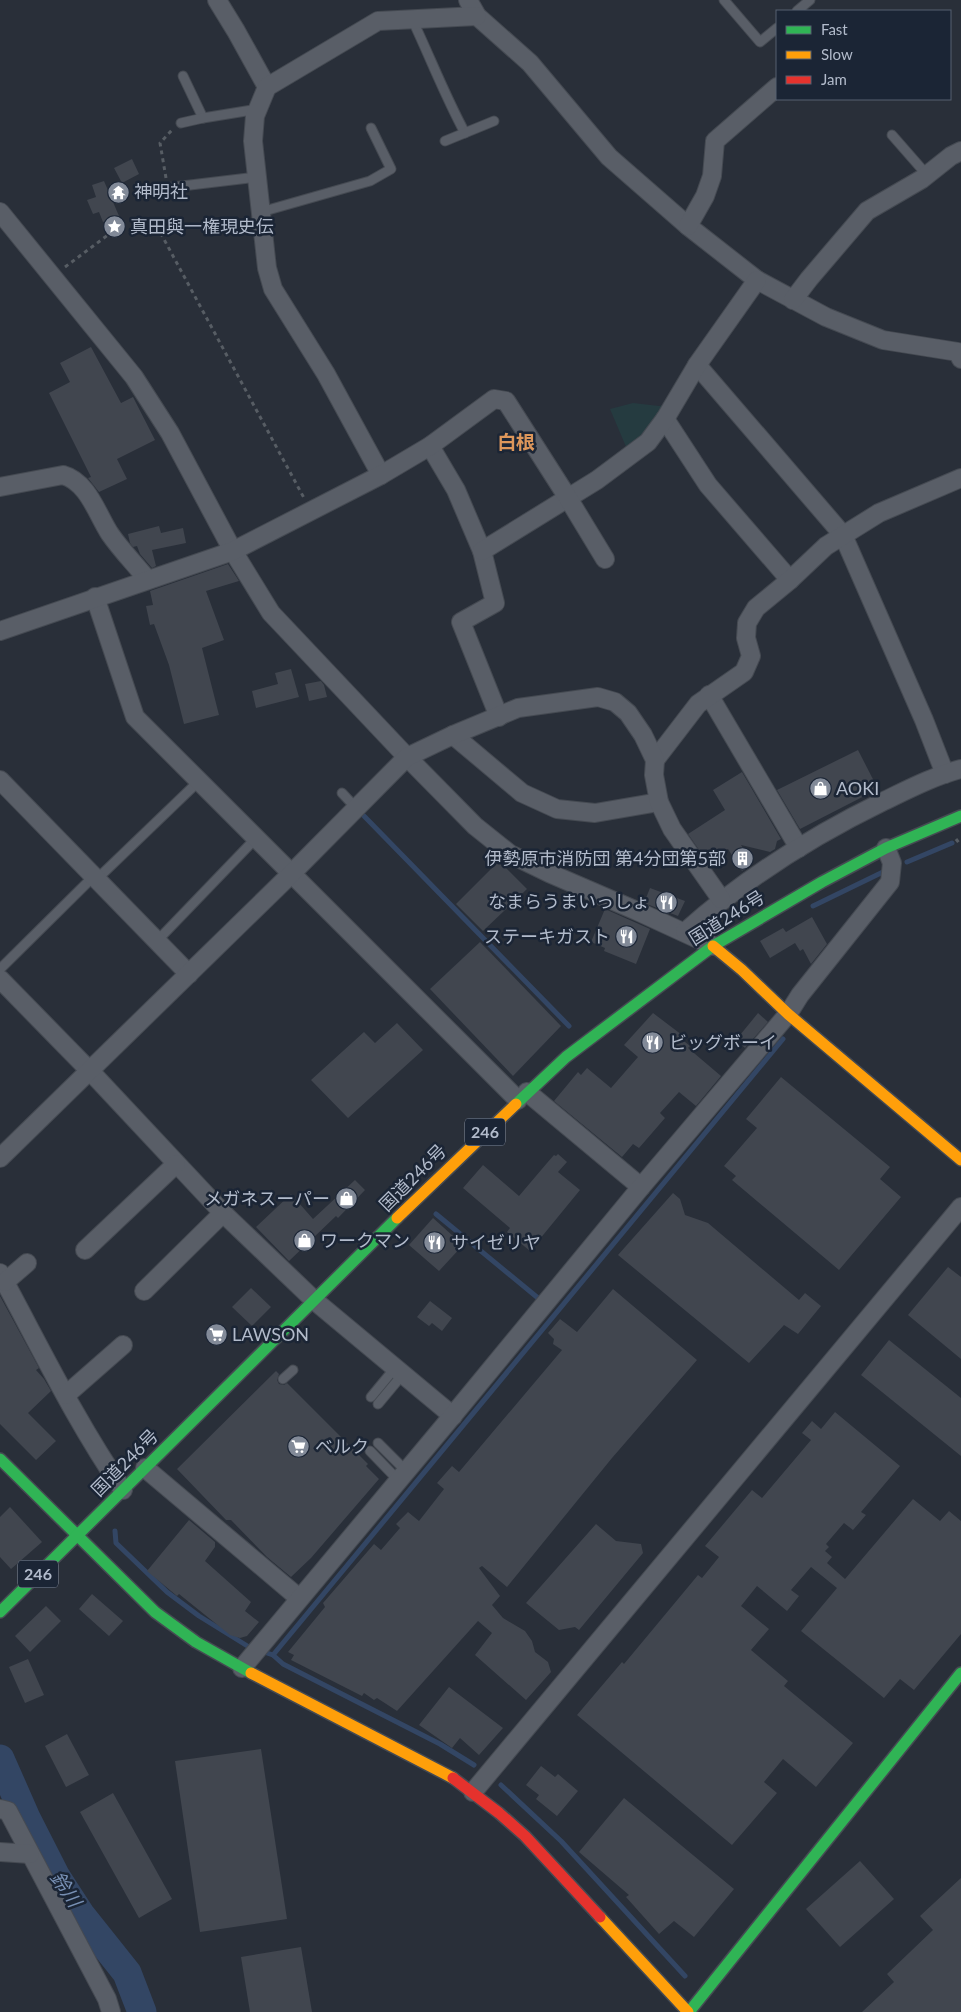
<svg xmlns="http://www.w3.org/2000/svg" width="961" height="2012" font-family="Lato,'Noto Sans JP',sans-serif">
	<rect width="100%" height="100%" fill="#292f39"/>
	<polygon fill="#253b40" points="633,403 659,406 666,405 642,436 627,449 610,409"/>
	<g fill="none" stroke-linecap="round" stroke-linejoin="round">
		<g stroke="#334664" stroke-width="5">
			<polyline points="364,816 569,1026"/>
			<polyline points="907,862 952,843"/>
			<polyline points="813,906 885,871"/>
			<polyline points="436,1214 538,1298"/>
			<polyline points="115,1531 116,1543 167,1592 199,1616 249,1647"/>
			<polyline points="267,1653 273,1655 283,1664 440,1744 474,1765"/>
			<polyline points="273,1655 783,1039"/>
			<polyline points="501,1785 561,1841 685,1976"/>
		</g>
		<polyline stroke="#334664" stroke-width="29" points="0,1759 26,1818 56,1877 80,1914 127,1973 142,2012"/>
	</g>
	<g fill="#41464f">
		<polygon points="132,159 139,174 122,183 114,168"/>
		<polygon points="104,181 119,216 103,222 99,212 93,214 87,200 96,197 92,185"/>
		<polygon points="91,347 121,403 133,397 155,440 117,459 127,479 99,492 88,478 91,477 49,393 70,382 60,363"/>
		<polygon points="159,526 161,533 183,528 186,543 152,550 156,566 152,568 140,554 137,546 133,547 130,543 128,534"/>
		<polygon points="228,564 239,581 206,591 224,640 202,648 219,715 184,724 169,665 154,624 150,625 146,606 153,605 150,591"/>
		<polygon points="291,669 299,697 256,708 252,691 278,684 275,673"/>
		<polygon points="321,681 324,685 327,697 309,701 305,684"/>
		<polygon points="858,750 878,789 800,829 777,790"/>
		<polygon points="742,772 781,839 777,841 775,849 770,852 741,845 753,863 742,871 728,849 719,854 716,849 704,857 688,834 725,810 713,790"/>
		<polygon points="499,861 527,889 483,931 456,904"/>
		<polygon points="650,888 685,901 678,916 644,903"/>
		<polygon points="605,909 650,929 636,964 604,951 605,948 591,942"/>
		<polygon points="812,917 827,944 811,964 803,949 800,951 795,943 770,958 760,941 783,928 786,932"/>
		<polygon points="480,942 561,1026 513,1076 430,989"/>
		<polygon points="653,1013 682,1035 680,1038 690,1046 688,1048 721,1076 696,1106 679,1092 660,1113 665,1118 639,1148 633,1144 622,1157 554,1101 578,1072 581,1075 587,1068 611,1088 638,1057 624,1045"/>
		<polygon points="758,1013 768,1022 745,1048 736,1040"/>
		<polygon points="397,1023 423,1050 348,1118 311,1080 364,1032 375,1043"/>
		<polygon points="781,1077 890,1167 880,1179 901,1197 839,1270 732,1180 736,1176 724,1166 757,1128 746,1119"/>
		<polygon points="558,1154 567,1162 558,1172 580,1190 530,1251 507,1232 510,1228 463,1188 483,1165 519,1196 547,1163 554,1155 556,1156"/>
		<polygon points="355,1180 365,1190 338,1218 336,1216 289,1261 256,1227 291,1194 313,1219"/>
		<polygon points="673,1193 680,1199 685,1215 708,1223 799,1300 805,1293 821,1306 798,1334 784,1325 749,1363 618,1255"/>
		<polygon points="433,1218 463,1245 439,1271 409,1245"/>
		<polygon points="948,1267 961,1277 961,1359 908,1315"/>
		<polygon points="251,1288 271,1307 252,1326 232,1307"/>
		<polygon points="613,1289 697,1360 612,1458 507,1587 482,1566 479,1568 500,1596 492,1605 503,1618 525,1631 532,1641 535,1652 548,1662 551,1672 526,1700 475,1655 492,1633 478,1621 397,1711 377,1698 374,1700 364,1693 362,1696 291,1660 294,1655 288,1652 325,1607 323,1603 374,1544 381,1550 400,1528 396,1524 408,1512 419,1521 444,1489 437,1483 452,1466 459,1472 562,1350 553,1344 554,1339 548,1333 560,1319 577,1332"/>
		<polygon points="0,1296 39,1368 36,1370 44,1379 51,1391 28,1413 56,1441 36,1460 0,1424"/>
		<polygon points="430,1301 452,1318 442,1331 432,1323 429,1326 417,1317"/>
		<polygon points="889,1340 961,1398 961,1456 861,1375"/>
		<polygon points="276,1371 279,1374 277,1380 279,1384 284,1385 287,1383 368,1464 366,1466 379,1479 311,1558 291,1577 267,1557 231,1520 226,1520 177,1469"/>
		<polygon points="835,1412 900,1466 861,1512 866,1515 853,1530 844,1523 826,1544 829,1547 825,1551 832,1557 827,1563 845,1579 913,1499 940,1521 949,1511 961,1521 961,1634 914,1690 900,1679 884,1698 801,1631 837,1588 811,1567 791,1590 799,1596 787,1611 757,1586 741,1606 769,1629 751,1650 788,1681 784,1686 853,1743 816,1787 783,1759 764,1782 777,1793 732,1845 577,1715 622,1662 624,1664 698,1575 702,1578 719,1557 705,1546 752,1490 762,1498 811,1440 802,1433 812,1421 821,1429"/>
		<polygon points="10,1507 42,1542 11,1569 0,1557 0,1517"/>
		<polygon points="189,1520 215,1542 215,1547 205,1561 251,1602 245,1611 259,1622 247,1636 240,1638 230,1635 179,1594 177,1596 147,1571"/>
		<polygon points="596,1524 616,1541 641,1544 643,1553 579,1630 575,1627 559,1630 526,1603"/>
		<polygon points="92,1594 123,1621 109,1636 79,1609"/>
		<polygon points="46,1606 61,1621 30,1652 15,1636"/>
		<polygon points="28,1659 44,1695 25,1703 9,1667"/>
		<polygon points="449,1687 503,1728 479,1755 460,1738 452,1748 419,1725"/>
		<polygon points="67,1734 89,1775 66,1787 45,1746"/>
		<polygon points="261,1749 287,1919 200,1932 175,1761"/>
		<polygon points="541,1766 555,1777 558,1774 578,1791 557,1816 536,1799 539,1795 526,1785"/>
		<polygon points="113,1793 172,1899 139,1918 80,1812"/>
		<polygon points="624,1798 734,1889 694,1937 674,1921 659,1934 626,1897 629,1895 579,1852"/>
		<polygon points="860,1861 894,1899 840,1947 806,1909"/>
		<polygon points="961,1878 961,2012 862,2012 894,1982 887,1974 933,1930 920,1916"/>
		<polygon points="301,1947 312,2012 250,2012 241,1957"/>
	</g>
	<g fill="none" stroke-linecap="round" stroke-linejoin="round">
		<defs>
			<g id="lane">
				<polyline points="724,0 760,42 777,28"/>
				<polyline points="797,11 810,0"/>
				<path d="M 412,19 C 430,57 445,96 465,133"/>
				<polyline points="183,76 203,118"/>
				<polyline points="181,123 203,118 258,109"/>
				<polyline points="892,135 927,175"/>
				<polyline points="445,141 494,121"/>
				<polyline points="165,188 257,177"/>
				<polyline points="261,212 370,181 391,169 371,128"/>
				<polyline points="342,793 356,808"/>
				<polyline points="97,879 200,780"/>
				<polyline points="157,941 256,838"/>
				<polyline points="0,969 94,876"/>
				<polyline points="283,1379 293,1370"/>
				<polyline points="371,1397 395,1368"/>
				<polyline points="378,1404 403,1374"/>
				<polyline points="378,1443 406,1471"/>
				<polyline points="370,1451 398,1480"/>
			</g>
			<g id="street">
				<polyline points="217,0 236,31 267,87"/>
				<polyline points="468,0 477,16 530,63 609,157 688,226 757,280 826,317 883,340 958,352 961,359"/>
				<polyline points="0,212 134,377 170,433 233,551 271,613 407,757 475,826 510,854 549,873 637,911 713,946"/>
				<polyline points="688,226 705,196 712,176 715,141 777,87"/>
				<polyline points="793,300 809,279 867,211 922,179 951,156 961,151"/>
				<polyline points="697,365 843,535 924,720 945,774"/>
				<polyline points="665,419 708,485 790,580"/>
				<polyline points="430,446 456,490 482,551 495,603 461,622 499,717"/>
				<polyline points="381,475 326,374 273,289 267,268 253,141 255,116 267,87 378,21 477,16"/>
				<path d="M 0,487 L 63,475 C 88,482 97,514 110,534 C 121,550 135,564 147,579"/>
				<polyline points="482,551 597,480 648,442 665,419 697,365 757,280"/>
				<polyline points="95,597 135,717 518,1100"/>
				<polyline points="0,631 233,551 381,475 430,446 494,399 506,401 568,498 605,559"/>
				<polyline points="709,695 799,848"/>
				<polyline points="453,735 522,793 557,809 595,813 659,802"/>
				<polyline points="655,760 698,704 744,672 751,656 746,638 747,623 756,608 790,580 826,546 879,513 961,478"/>
				<polyline points="0,780 189,974"/>
				<path d="M 685,932 C 744,879 812,836 884,801 C 909,789 934,776 961,769"/>
				<polyline points="0,979 90,1071 223,1213 315,1301 453,1416"/>
				<polyline points="527,1092 641,1187"/>
				<polyline points="0,1158 292,873 407,757 453,735 518,708 598,697 615,702 628,713 643,735 655,760 654,775 659,802 672,829 721,899"/>
				<polyline points="85,1250 176,1164"/>
				<path d="M 0,1273 C 39,1345 76,1422 123,1490"/>
				<polyline points="5,1282 27,1263"/>
				<polyline points="144,1291 223,1213"/>
				<polyline points="66,1395 123,1345"/>
				<polyline points="145,1468 299,1598"/>
				<polyline points="242,1668 454,1414 641,1187 788,1014 800,995 890,882 892,863 886,848"/>
				<polyline points="473,1792 961,1207"/>
				<polyline points="0,1809 8,1811 107,1999 111,2012"/>
				<polyline points="0,1852 30,1854"/>
			</g>
			<g id="fast">
				<polyline points="516,1104 566,1057 713,946 822,882 886,848 961,816"/>
				<polyline points="0,1459 155,1612 196,1642 251,1673"/>
				<polyline points="0,1612 397,1218"/>
				<polyline points="689,2012 961,1673"/>
			</g>
			<g id="slow">
				<polyline points="713,946 742,970 788,1014 961,1160"/>
				<polyline points="397,1218 516,1104"/>
				<polyline points="251,1673 453,1778"/>
				<polyline points="600,1917 688,2012"/>
			</g>
			<polyline id="jam" points="453,1778 499,1813 525,1836 600,1917"/>
		</defs>
		<use href="#lane" stroke="#454a52" stroke-width="11"/>
		<use href="#street" stroke="#454a52" stroke-width="20"/>
		<use href="#fast" stroke="#454a52" stroke-width="14"/>
		<use href="#slow" stroke="#454a52" stroke-width="14"/>
		<use href="#jam" stroke="#454a52" stroke-width="14"/>
		<g stroke="#575d64" stroke-width="3" stroke-dasharray="4 4" stroke-linecap="butt">
			<polyline points="166,178 160,143 172,130"/>
			<polyline points="153,219 304,498"/>
			<polyline points="65,267 120,226"/>
			<polyline points="956,839 959,843 961,843"/>
		</g>
		<use href="#lane" stroke="#595e67" stroke-width="9"/>
		<use href="#street" stroke="#595e67" stroke-width="18"/>
		<use href="#fast" stroke="#30b455" stroke-width="11"/>
		<use href="#slow" stroke="#ff9f0a" stroke-width="11"/>
		<use href="#jam" stroke="#e5322d" stroke-width="11"/>
	</g>
	<defs>
		<symbol id="temple-disc" viewBox="-11 -11 22 22"><circle r="9.5" fill="#828a98" stroke="#1b2535"/><path d="M0-6L5-2H3V0L6.5 2.5H4V6H1.5V3h-3V6H-4V2.5H-6.5L-3 0V-2H-5Z" fill="#fff"/></symbol>
		<symbol id="sight-disc" viewBox="-11 -11 22 22"><circle r="9.5" fill="#828a98" stroke="#1b2535"/><path d="M0-6L1.8-2.2L6-1.7L2.9 1.2L3.7 5.4L0 3.3L-3.7 5.4L-2.9 1.2L-6-1.7L-1.8-2.2Z" fill="#fff"/></symbol>
		<symbol id="shop-disc" viewBox="-11 -11 22 22"><circle r="9.5" fill="#828a98" stroke="#1b2535"/><path d="M-5-2.5h2.3a2.7 3.5 0 0 1 5.4 0H5L5.5 6h-11ZM-1.5-2.5h3a1.5 2.3 0 0 0-3 0Z" fill="#fff"/></symbol>
		<symbol id="building-disc" viewBox="-11 -11 22 22"><circle r="9.5" fill="#828a98" stroke="#1b2535"/><path d="M-4-6H4V6H1V3H-1V6H-4ZM-2.5-4.3h1.7v1.8h-1.7ZM.8-4.3h1.7v1.8H.8ZM-2.5-1h1.7V.8h-1.7ZM.8-1h1.7V.8H.8Z" fill="#fff"/></symbol>
		<symbol id="restaurant-disc" viewBox="-11 -11 22 22"><circle r="9.5" fill="#828a98" stroke="#1b2535"/><path d="M-5-6h1v4h1v-4h1v4h1v-4h1v5L-1.5 .5V6h-2V.5L-5-1ZM5-6V6H3V1.5H1.5Q1.5-4 5-6Z" fill="#fff"/></symbol>
		<symbol id="supermarket-disc" viewBox="-11 -11 22 22"><circle r="9.5" fill="#828a98" stroke="#1b2535"/><path d="M-6-5.5h2.5l.6 2H6L4.5 2H-2.5L-4.4-4H-6ZM-1.5 3.2a1.3 1.3 0 1 0 .1 0ZM3 3.2a1.3 1.3 0 1 0 .1 0Z" fill="#fff"/></symbol>
	</defs>
	<g fill-rule="evenodd">
		<use href="#temple-disc" x="106" y="180" width="25" height="25"/>
		<use href="#sight-disc" x="102" y="214" width="25" height="25"/>
		<use href="#shop-disc" x="808" y="776" width="25" height="25"/>
		<use href="#building-disc" x="730" y="846" width="25" height="25"/>
		<use href="#restaurant-disc" x="654" y="890" width="25" height="25"/>
		<use href="#restaurant-disc" x="614" y="924" width="25" height="25"/>
		<use href="#restaurant-disc" x="640" y="1030" width="25" height="25"/>
		<use href="#shop-disc" x="334" y="1186" width="25" height="25"/>
		<use href="#shop-disc" x="292" y="1228" width="25" height="25"/>
		<use href="#restaurant-disc" x="422" y="1230" width="25" height="25"/>
		<use href="#supermarket-disc" x="204" y="1322" width="25" height="25"/>
		<use href="#supermarket-disc" x="286" y="1434" width="25" height="25"/>
	</g>
	<g text-anchor="middle" stroke-width="5" stroke-linejoin="round" paint-order="stroke">
		<g fill="#1b2535" stroke="#858e9e" stroke-width="1">
			<rect x="465" y="1118.5" width="40" height="27" rx="4"/>
			<rect x="18" y="1560.5" width="40" height="27" rx="4"/>
		</g>
		<g font-size="16" font-weight="bold" fill="#b2bbcb">
			<text x="485" y="1138">246</text>
			<text x="38" y="1580">246</text>
		</g>
		<g font-size="18" fill="#b2bbcb" stroke="#1b2535" text-anchor="start">
			<text x="134" y="198">神明社</text>
			<text x="130" y="233">真田與一権現史伝</text>
			<text x="836" y="795">AOKI</text>
			<text x="726" y="865" text-anchor="end">伊勢原市消防団 第4分団第5部</text>
			<text x="650" y="908" text-anchor="end">なまらうまいっしょ</text>
			<text x="610" y="943" text-anchor="end">ステーキガスト</text>
			<text x="669" y="1049">ビッグボーイ</text>
			<text x="330" y="1205" text-anchor="end">メガネスーパー</text>
			<text x="320" y="1247">ワークマン</text>
			<text x="451" y="1249">サイゼリヤ</text>
			<text x="232" y="1341">LAWSON</text>
			<text x="315" y="1453">ベルク</text>
		</g>
		<g font-size="18" fill="#b2bbcb" stroke="#1b2535">
			<text transform="translate(727 918) rotate(-32)" y="6">国道246号</text>
			<text transform="translate(413 1178) rotate(-45)" y="6">国道246号</text>
			<text transform="translate(125 1463) rotate(-45)" y="6">国道246号</text>
		</g>
		<g font-size="19" font-weight="bold" fill="#dd975b" stroke="#1b2535">
			<text x="516" y="449">白根</text>
		</g>
		<g font-size="19" font-style="italic" fill="#7890b4" stroke="#1b2535">
			<text transform="translate(66 1889) rotate(56)" y="7">鈴川</text>
		</g>
	</g>
	<rect x="776" y="10" width="175" height="90" fill="#1b2535" stroke="#576171"/>
	<rect x="786" y="26" width="25" height="8" fill="#30b455" stroke="#576171"/>
	<text x="821" y="35" font-size="15" fill="#b2bbcb">Fast</text>
	<rect x="786" y="51" width="25" height="8" fill="#ff9f0a" stroke="#576171"/>
	<text x="821" y="60" font-size="15" fill="#b2bbcb">Slow</text>
	<rect x="786" y="76" width="25" height="8" fill="#e5322d" stroke="#576171"/>
	<text x="821" y="85" font-size="15" fill="#b2bbcb">Jam</text>
</svg>
